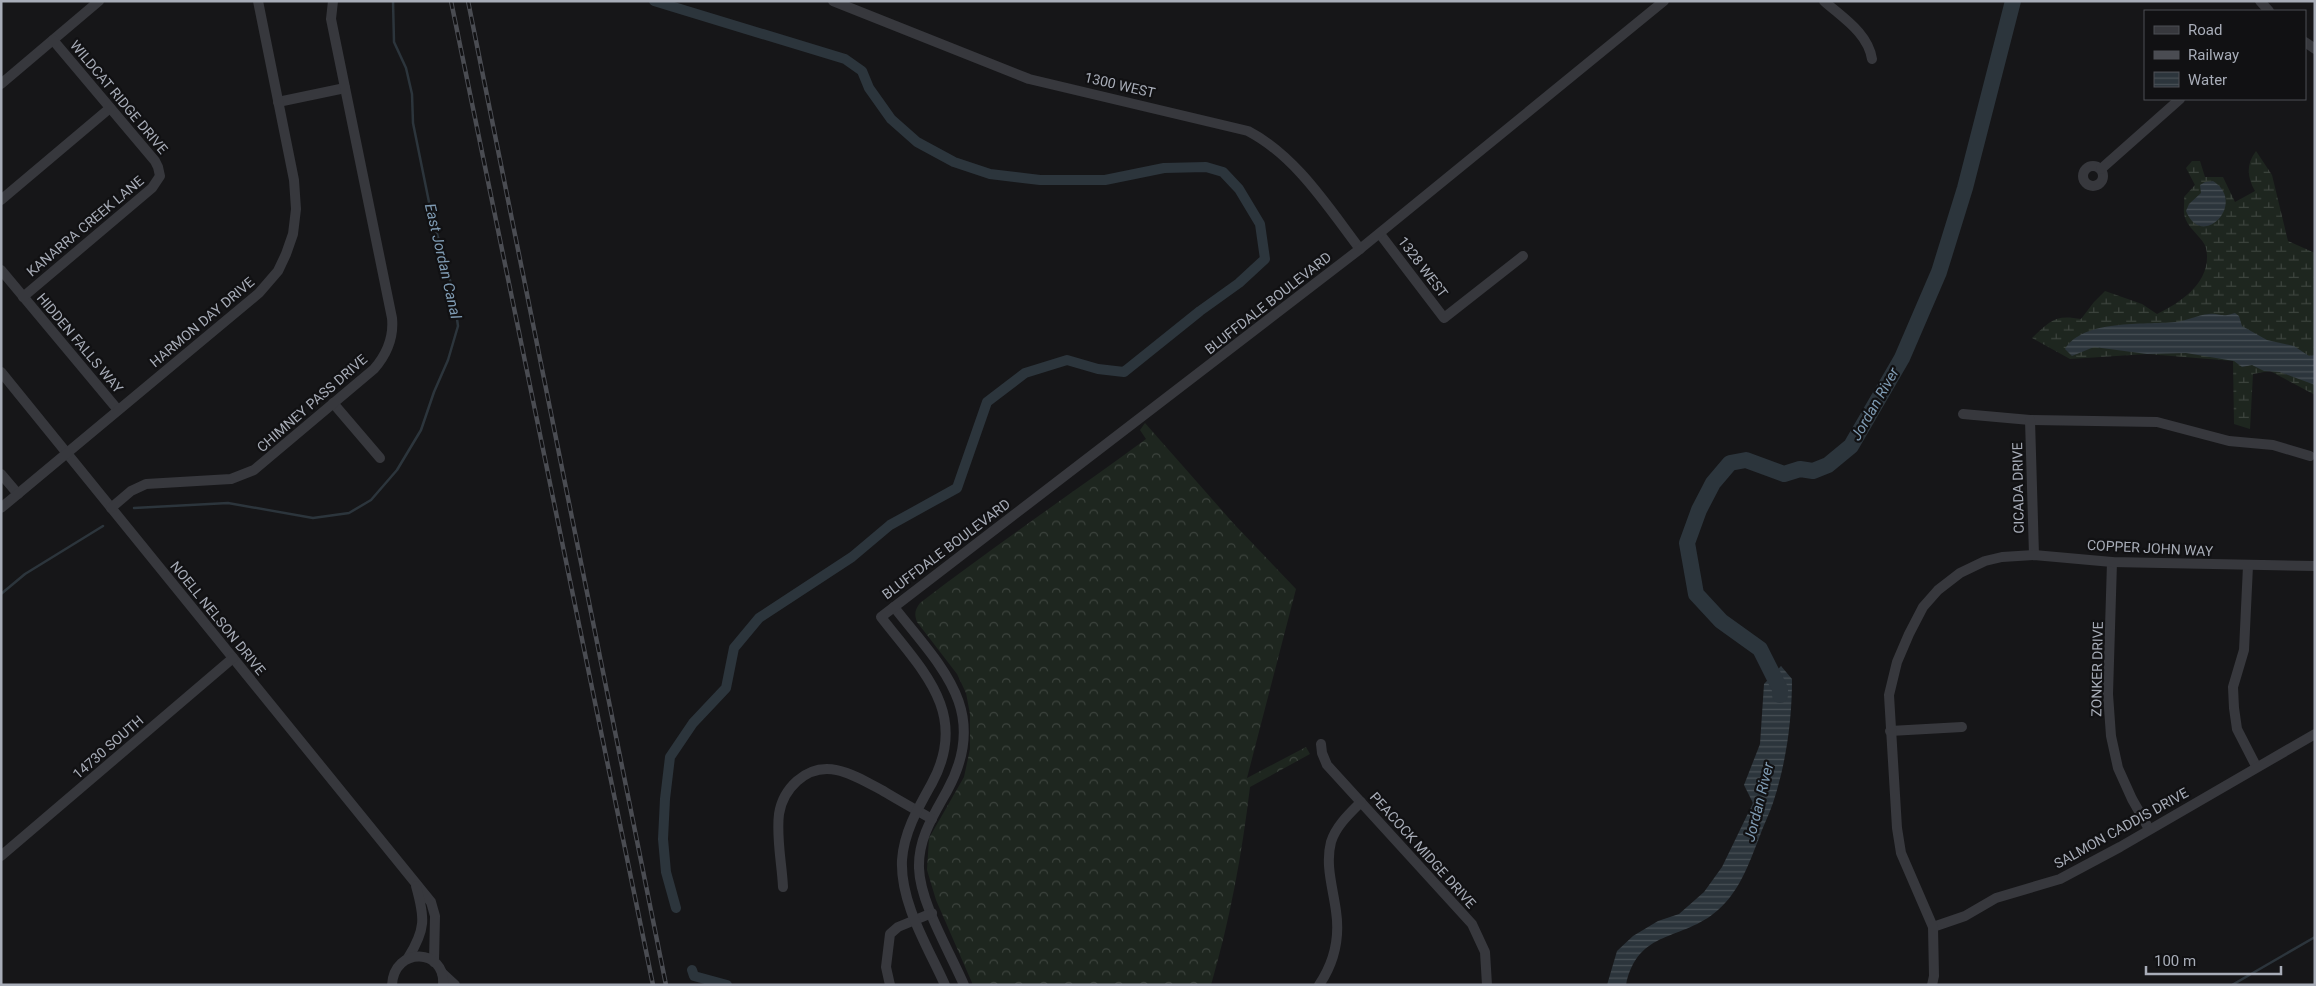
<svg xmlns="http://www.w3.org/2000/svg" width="2316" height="986" font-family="Roboto,sans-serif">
	<defs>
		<pattern id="forest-crowns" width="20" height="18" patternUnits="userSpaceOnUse" patternTransform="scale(1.25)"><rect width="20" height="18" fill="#1e261f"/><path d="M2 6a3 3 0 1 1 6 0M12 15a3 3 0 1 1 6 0" fill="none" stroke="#3c433d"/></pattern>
		<pattern id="wetland-marsh" width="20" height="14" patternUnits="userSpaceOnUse" patternTransform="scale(1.25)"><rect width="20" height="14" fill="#1e261f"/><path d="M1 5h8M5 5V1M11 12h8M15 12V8" fill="none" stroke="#3c433d"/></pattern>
		<pattern id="water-rules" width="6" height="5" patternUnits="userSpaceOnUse" patternTransform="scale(1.25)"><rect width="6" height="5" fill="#2c353c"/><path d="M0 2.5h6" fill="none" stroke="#485056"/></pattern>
	</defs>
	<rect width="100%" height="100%" fill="#161618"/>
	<path fill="url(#forest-crowns)" d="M 1145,423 L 1234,524 L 1296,589 L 1247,778 L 1306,747 L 1310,754 L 1250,787 C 1242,854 1230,920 1211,985 L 973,985 L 936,900 L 927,870 L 929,838 L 964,777 L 970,749 L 970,714 L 966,693 L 957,674 L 917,622 C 914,613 915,610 920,603 C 994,546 1071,494 1146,439 L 1140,430 Z"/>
	<path fill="url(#wetland-marsh)" d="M 2256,151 L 2272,175 L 2288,241 L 2315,253 L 2315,395 L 2270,371 L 2253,374 L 2250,429 L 2234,424 L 2233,361 L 2147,354 L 2070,359 L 2032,338 C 2050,321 2055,314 2081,319 L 2094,302 L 2105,291 L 2142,304 L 2157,314 C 2182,302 2213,281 2206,248 C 2203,238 2190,230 2186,220 C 2182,212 2185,204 2184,197 L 2195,185 L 2186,168 L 2192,161 L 2200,161 L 2205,177 L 2223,177 L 2235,202 L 2255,191 C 2247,177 2246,164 2256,151 Z"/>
	<g fill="url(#water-rules)">
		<path d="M 2213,181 C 2248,203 2202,251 2186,211 L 2189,204 L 2201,193 L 2200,185 L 2205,182 Z"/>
		<path d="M 2235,313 L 2239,316 L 2242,326 L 2267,340 L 2294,346 L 2309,356 L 2315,355 L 2315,385 L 2280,372 L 2264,371 L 2252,365 L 2242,367 L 2234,361 L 2186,353 L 2147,354 L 2094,347 L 2072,356 L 2065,349 C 2083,319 2144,325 2175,322 C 2187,321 2197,315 2209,314 C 2221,313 2220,318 2235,313 Z"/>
		<path d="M 1781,666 L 1792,679 C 1792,722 1786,763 1773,803 C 1769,815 1763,826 1759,838 C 1749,864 1739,892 1718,910 C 1682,942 1638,928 1626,985 L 1607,985 L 1617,951 L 1633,936 L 1658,921 L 1679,914 L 1704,892 L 1722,867 L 1753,803 L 1744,785 L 1760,744 L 1764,684 Z"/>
	</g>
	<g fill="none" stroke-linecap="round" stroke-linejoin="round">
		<g stroke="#2c353c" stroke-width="2.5">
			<polyline points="134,508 228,503 313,518 349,513 371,500 397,470 421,430 434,392 448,360 458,326 453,291 431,212 413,123 412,94 406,68 394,42 393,1"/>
			<polyline points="1,594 25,574 103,526"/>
			<polyline points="2232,985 2315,937"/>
		</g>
		<g stroke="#2c353c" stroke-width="10">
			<polyline points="654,1 845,59 862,71 869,88 891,119 917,142 954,162 990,174 1040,180 1105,180 1164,168 1206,167 1223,172 1239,189 1260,224 1265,259 1239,283 1200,311 1124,372 1098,369 1067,360 1025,373 987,402 957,488 890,525 852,557 759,618 734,648 726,688 693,723 670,757 665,799 663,839 666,872 676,908"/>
			<polyline points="692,970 694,976 727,985"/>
		</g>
		<polyline stroke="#2c353c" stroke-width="16" points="1780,695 1780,689 1760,649 1721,621 1696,594 1687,543 1699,510 1713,483 1730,463 1746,460 1784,474 1800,469 1813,471 1828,465 1851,446 1902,358 1939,272 1965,188 2013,1"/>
		<g stroke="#37383d" stroke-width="10">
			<path d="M 833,1 L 1029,79 L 1248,131 C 1296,156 1328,207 1360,249"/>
			<path d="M 1824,1 C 1843,18 1868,33 1872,59"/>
			<polyline points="2260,1 2269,11"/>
			<polyline points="2305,42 2315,49"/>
			<polyline points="1,84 99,1"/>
			<polyline points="278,102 345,88"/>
			<circle cx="2093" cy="176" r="10"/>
			<polyline points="2101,169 2180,99"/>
			<polyline points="1,200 110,108"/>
			<polyline points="1380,234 1444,318 1523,256"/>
			<polyline points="1,270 118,410"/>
			<polyline points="23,297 152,188 160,176 158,167 155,161 53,40"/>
			<polyline points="1,372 431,902 435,916 434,962"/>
			<polyline points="333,403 380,458"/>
			<polyline points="1963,414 2030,420 2157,422 2229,441 2273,445 2310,456"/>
			<polyline points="2030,420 2034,555"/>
			<polyline points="1,474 18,494"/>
			<polyline points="1,508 259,293 278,271 286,254 293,234 296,209 294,180 258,1"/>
			<path d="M 111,508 L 131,491 L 146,484 L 231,479 L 254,470 L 374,369 C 387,354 394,338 392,318 L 331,19 L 333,1"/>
			<polyline points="2112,562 2108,694 2111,736 2118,768 2132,799 2149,829"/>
			<polyline points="2248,566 2244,650 2233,687 2234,708 2237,729 2256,766"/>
			<path d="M 894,607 C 941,667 991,711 947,791 C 933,816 918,839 919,868 C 920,903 950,952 964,985"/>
			<polyline points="1890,731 1962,727"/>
			<polyline points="1321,744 1322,753 1327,765 1472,924 1485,952 1487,985"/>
			<polyline points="1,856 233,658"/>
			<path d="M 783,887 C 782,864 776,838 779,814 C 781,801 787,790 797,781 C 826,755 857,777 885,792 C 900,801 916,810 932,819"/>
			<polyline points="1933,927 1965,916 1996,898 2060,879 2120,847 2315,734"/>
			<path d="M 408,958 C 426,929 425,918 416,886"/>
			<polyline points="442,973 455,985"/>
			<path d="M 392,985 C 394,946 446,948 443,985"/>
			<polyline points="890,985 886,967 890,934 898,927 932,913"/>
			<path d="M 945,985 C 928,947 900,903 902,860 C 904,832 918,808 932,783 C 970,713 922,670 881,617 L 1360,249 L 1664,1"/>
			<path d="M 1319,985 C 1334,963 1340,938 1336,911 C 1333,888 1325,865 1331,842 C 1336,826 1349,814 1361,802"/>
			<polyline points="1932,985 1934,976 1933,927 1901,853 1897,828 1889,695 1897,662 1909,634 1923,607 1938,590 1960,573 1985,561 2002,557 2034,555 2112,562 2315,566"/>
		</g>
		<defs>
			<g id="rail">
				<polyline points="451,1 653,985"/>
				<polyline points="468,1 666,985"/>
			</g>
		</defs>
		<use href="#rail" stroke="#4a4c52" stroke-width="4.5"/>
		<use href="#rail" stroke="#111113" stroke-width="2.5" stroke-dasharray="8" stroke-linecap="butt"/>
	</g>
	<g text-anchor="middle" stroke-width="4.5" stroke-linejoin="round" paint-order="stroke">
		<g font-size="14" fill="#a8adb8" stroke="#111113">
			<text transform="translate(1120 85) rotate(13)" y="5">1300 WEST</text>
			<text transform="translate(119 97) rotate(50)" y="5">WILDCAT RIDGE DRIVE</text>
			<text transform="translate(85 226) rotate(-40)" y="5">KANARRA CREEK LANE</text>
			<text transform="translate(1423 267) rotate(53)" y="5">1328 WEST</text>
			<text transform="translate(1268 303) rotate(-38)" y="5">BLUFFDALE BOULEVARD</text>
			<text transform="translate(202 322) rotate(-40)" y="5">HARMON DAY DRIVE</text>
			<text transform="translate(80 343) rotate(50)" y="5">HIDDEN FALLS WAY</text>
			<text transform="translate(312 403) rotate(-41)" y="5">CHIMNEY PASS DRIVE</text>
			<text transform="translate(2018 488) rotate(-91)" y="5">CICADA DRIVE</text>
			<text transform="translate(2150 548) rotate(3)" y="5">COPPER JOHN WAY</text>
			<text transform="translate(946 549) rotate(-37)" y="5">BLUFFDALE BOULEVARD</text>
			<text transform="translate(218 618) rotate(51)" y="5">NOELL NELSON DRIVE</text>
			<text transform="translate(2097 669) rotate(-89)" y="5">ZONKER DRIVE</text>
			<text transform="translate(108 747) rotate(-41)" y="5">14730 SOUTH</text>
			<text transform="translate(2121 828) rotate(-29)" y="5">SALMON CADDIS DRIVE</text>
			<text transform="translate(1423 850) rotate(48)" y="5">PEACOCK MIDGE DRIVE</text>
		</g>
		<g font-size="15" font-style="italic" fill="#7f9bb3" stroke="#111113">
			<text transform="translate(443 261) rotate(77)" y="5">East Jordan Canal</text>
			<text transform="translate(1875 404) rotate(-60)" y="5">Jordan River</text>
			<text transform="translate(1759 802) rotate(-76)" y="5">Jordan River</text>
		</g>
	</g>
	<rect width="2316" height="986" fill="none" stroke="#a8adb8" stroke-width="5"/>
	<rect x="2144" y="10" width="162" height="90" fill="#111113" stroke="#4d4f55"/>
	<rect x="2154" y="26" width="25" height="8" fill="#37383d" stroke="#4d4f55"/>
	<text x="2188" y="35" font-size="15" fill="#a8adb8">Road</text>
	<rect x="2154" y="51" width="25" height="8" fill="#4a4c52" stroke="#4d4f55"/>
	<text x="2188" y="60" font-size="15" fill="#a8adb8">Railway</text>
	<rect x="2154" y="72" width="25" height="15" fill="url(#water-rules)" stroke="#4d4f55"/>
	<text x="2188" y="85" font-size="15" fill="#a8adb8">Water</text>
	<path d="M2146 966v8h135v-8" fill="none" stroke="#a8adb8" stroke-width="2.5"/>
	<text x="2154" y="966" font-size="15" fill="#a8adb8" stroke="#111113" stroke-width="4" paint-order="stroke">100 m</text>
</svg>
